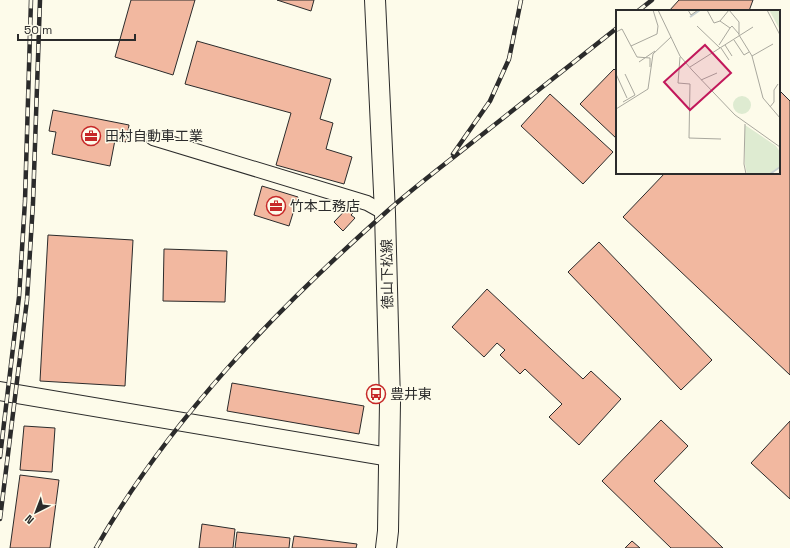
<svg xmlns="http://www.w3.org/2000/svg" width="790" height="548" font-family="'Space Grotesk','Noto Sans JP',sans-serif">
	<rect width="100%" height="100%" fill="#fdfbea"/>
	<g fill="#f2b8a0" stroke="#2b2b2b">
		<polygon points="131,0 195,0 173,75 115,57"/>
		<polygon points="277,0 314,0 311,11"/>
		<polygon points="679,0 753,0 749,11 669,11"/>
		<polygon points="197,41 331,79 320,119 333,123 326,149 352,157 344,184 276,165 291,113 185,84"/>
		<polygon points="614,69 617,72 617,139 580,104"/>
		<polygon points="779,90 790,101 790,375 623,217 665,173 779,173"/>
		<polygon points="550,94 613,152 583,184 521,126"/>
		<polygon points="53,110 129,125 126,142 115,140 110,166 52,154 56,132 49,131"/>
		<polygon points="262,186 298,197 289,226 254,215"/>
		<polygon points="353,202 359,207 351,215 355,218 343,231 334,222"/>
		<polygon points="48,235 133,240 125,386 40,381"/>
		<polygon points="599,242 712,360 681,390 568,272"/>
		<polygon points="164,249 227,251 225,302 163,301"/>
		<polygon points="487,289 583,379 591,371 621,399 579,445 549,417 562,404 525,369 520,374 500,355 505,350 497,343 484,357 452,327"/>
		<polygon points="232,383 364,406 359,434 227,411"/>
		<polygon points="661,420 688,446 654,481 723,548 671,548 602,481"/>
		<polygon points="790,421 790,499 751,463"/>
		<polygon points="24,426 55,428 52,472 20,470"/>
		<polygon points="20,475 59,480 50,548 10,548"/>
		<polygon points="202,524 235,529 233,548 199,548"/>
		<polygon points="237,532 290,538 289,548 235,548"/>
		<polygon points="294,536 357,544 356,548 292,548"/>
		<polygon points="632,541 640,548 625,548"/>
	</g>
	<g fill="none" stroke-linecap="round" stroke-linejoin="round">
		<defs>
			<polyline id="minor" points="153,138 367,203 385,213"/>
			<polyline id="tertiary" points="0,391 389,457"/>
			<polyline id="secondary" points="375,0 385,213 390,402 388,531 386,548"/>
		</defs>
		<use href="#minor" stroke="#2b2b2b" stroke-width="16"/>
		<use href="#tertiary" stroke="#2b2b2b" stroke-width="20"/>
		<use href="#secondary" stroke="#2b2b2b" stroke-width="22"/>
		<use href="#minor" stroke="#fdfbea" stroke-width="14"/>
		<use href="#tertiary" stroke="#fdfbea" stroke-width="18"/>
		<use href="#secondary" stroke="#fdfbea" stroke-width="20"/>
		<defs>
			<g id="rail">
				<polyline points="638,11 652,0"/>
				<polyline points="453,154 490,101 509,59 521,0"/>
				<polyline points="0,457 19,297 25,201 31,0"/>
				<polyline points="0,519 27,300 33,203 40,0"/>
				<path d="M 96,548 C 169,420 275,311 384,214 C 413,188 444,165 474,141 C 522,103 569,66 617,28"/>
			</g>
		</defs>
		<use href="#rail" stroke="#2b2b2b" stroke-width="4.5"/>
		<use href="#rail" stroke="#fdfbea" stroke-width="3" stroke-dasharray="9" stroke-linecap="butt"/>
	</g>
	<defs>
		<symbol id="office-ring" viewBox="-11 -11 22 22"><circle r="9.5" fill="#fdfbea" stroke="#c62828" stroke-width="1.5"/><path d="M-6-3h4V-5.5h4V-3h4V5H-6ZM-1-4.5V-3h2v-1.5ZM-6 0V1H6V0Z" fill="#c62828"/></symbol>
		<symbol id="bus-ring" viewBox="-11 -11 22 22"><circle r="9.5" fill="#fdfbea" stroke="#c62828" stroke-width="1.5"/><path d="M-5-6H5V4H4V6H2V4H-2V6H-4V4H-5ZM-3.5-4V0h7V-4ZM-3.5 1.2v1.5H-2V1.2ZM2 1.2v1.5H3.5V1.2Z" fill="#c62828"/></symbol>
	</defs>
	<g fill-rule="evenodd">
		<use href="#office-ring" x="80" y="125" width="22" height="22"/>
		<use href="#office-ring" x="265" y="195" width="22" height="22"/>
		<use href="#bus-ring" x="365" y="383" width="22" height="22"/>
	</g>
	<g text-anchor="middle" stroke-width="3" stroke-linejoin="round" paint-order="stroke">
		<g font-size="14" fill="#2b2b2b" stroke="#fdfbea" text-anchor="start">
			<text x="105" y="141">田村自動車工業</text>
			<text x="290" y="211">竹本工務店</text>
			<text x="390" y="399">豊井東</text>
		</g>
		<g font-size="14" fill="#2b2b2b" stroke="#fdfbea">
			<text transform="translate(387 274) rotate(-91)" y="5">徳山下松線</text>
		</g>
	</g>
	<g transform="translate(616 10)">
		<rect width="164" height="164" fill="#fdfbea"/>
		<path d="M 153,0 L 164,0 L 164,20 L 157,7 ZM117 95a9 9 0 1 1 18 0a9 9 0 1 1-18 0ZM 129,115 L 160,136 L 164,142 L 164,156 L 153,164 L 131,164 L 129,154 Z" fill="#deebd1"/>
		<path fill="none" stroke="#c7d0d0" stroke-width="2" d="M 74,7 L 84,0M 154,164 L 164,157"/>
		<path fill="none" stroke="#a9a89e" stroke-width="1" d="M 42,0 L 64,46 L 76,60 L 119,105 L 164,137M 72,0 L 75,5 L 82,0M 91,0 L 98,13 L 104,11 L 113,0M 113,0 L 123,12 L 123,25 L 136,46 L 147,88 L 164,108M 151,0 L 164,25M 104,11 L 114,18 L 116,16 L 123,24M 81,16 L 104,38M 0,22 L 6,19 L 15,36M 118,30 L 128,45 L 133,42M 103,35 L 114,18M 109,35 L 116,46M 105,38 L 113,50M 136,46 L 157,34M 64,47 L 62,73 L 74,74 L 73,128 L 105,129M 23,52 L 39,41M 34,57 L 34,48 L 21,47 L 15,36 L 41,24 L 42,16 L 37,0M 74,57 L 137,17M 0,64 L 11,88M 85,70 L 101,63M 7,92 L 19,85 L 9,64M 154,97 L 158,92 L 158,80 L 162,74M 0,99 L 32,79 L 37,44 L 55,27M 129,114 L 128,154 L 130,164"/>
		<path fill="#c2185b" fill-opacity="0.15" stroke="#c2185b" stroke-width="2" d="M 89,35 L 115,63 L 74,100 L 48,72 Z"/>
		<rect width="164" height="164" fill="none" stroke="#2b2b2b" stroke-width="2"/>
	</g>
	<g transform="translate(36 512) rotate(222)" stroke="#fdfbea" stroke-width="3" paint-order="stroke">
	<path d="M0-3L7 15L0 10L-7 15Z" fill="#2b2b2b"/>
	<text y="-6" font-size="11" font-weight="bold" text-anchor="middle" fill="#2b2b2b">N</text>
	</g>
	<path d="M18 34v6h117v-6" fill="none" stroke="#2b2b2b" stroke-width="2"/>
	<text x="24" y="34" font-size="12" fill="#2b2b2b" stroke="#fdfbea" stroke-width="3" paint-order="stroke">50 m</text>
</svg>
